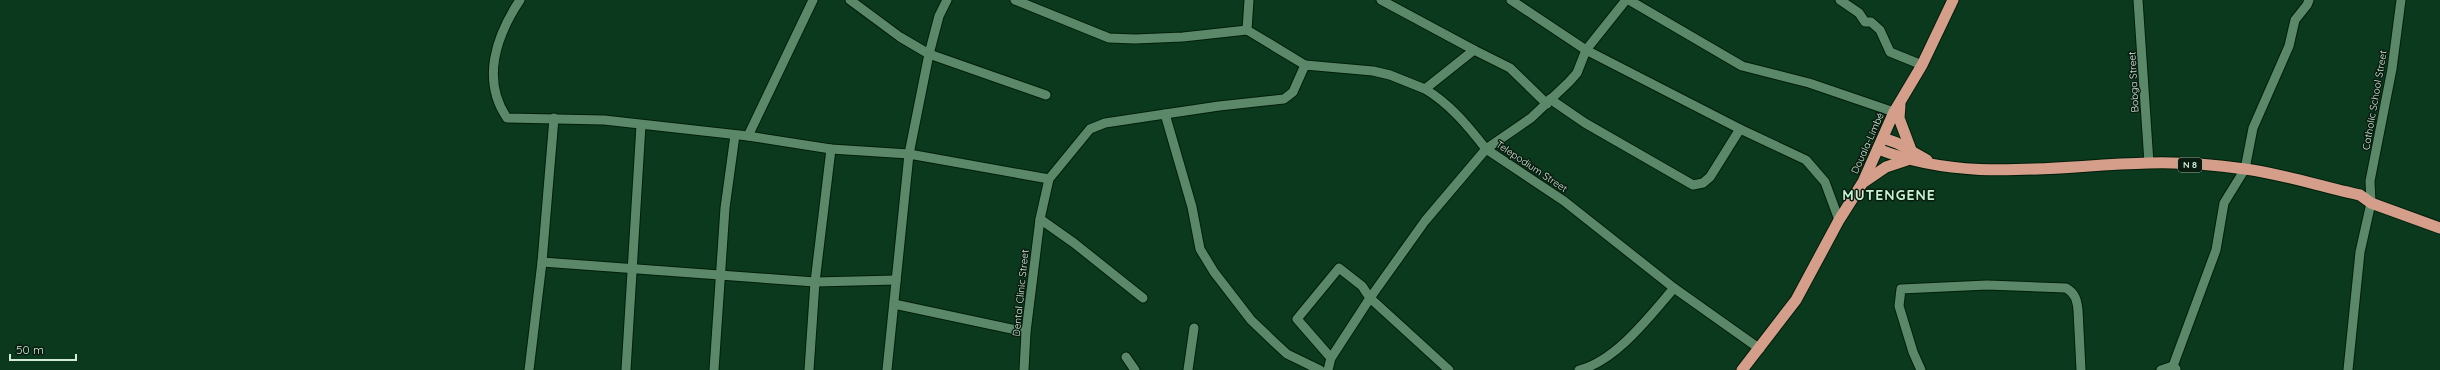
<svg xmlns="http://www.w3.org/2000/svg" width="2440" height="370" font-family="Quicksand,sans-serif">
	<rect width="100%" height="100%" fill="#0b391e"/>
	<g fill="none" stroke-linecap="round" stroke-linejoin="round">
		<defs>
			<g id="minor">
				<path d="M 520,0 C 496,36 481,80 507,118 L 604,120 L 748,136 L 831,149 L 909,154 L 929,54 L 1046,95"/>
				<polyline points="850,0 900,37 929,54 939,16 947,0"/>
				<polyline points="1015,0 1109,38 1135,39 1183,37 1247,30"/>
				<polyline points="1249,0 1247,30 1305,65"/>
				<path d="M 1381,0 L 1474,50 L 1425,89 C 1450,104 1468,126 1486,149 L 1425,221 L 1370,298 L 1449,370"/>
				<polyline points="1511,0 1586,50 1626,0"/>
				<polyline points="1629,0 1742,66 1809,83 1894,112"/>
				<polyline points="1840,0 1859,13 1865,22 1871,22 1880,30 1890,52 1922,65"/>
				<polyline points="2138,0 2149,163"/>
				<polyline points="1474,50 1510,68 1547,104"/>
				<polyline points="1550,99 1585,123 1693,185 1703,183 1710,177 1740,129"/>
				<polyline points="748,136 813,0"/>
				<polyline points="542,262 815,282 896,280"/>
				<polyline points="1143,298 1074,243 1040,219 1049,179 1090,129 1105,123 1165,114"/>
				<polyline points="894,304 1026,332"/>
				<polyline points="1760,349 1674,288 1564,201 1486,149 1531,118 1569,82 1577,73 1586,50 1740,129 1806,160 1825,182 1839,220"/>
				<polyline points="1126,357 1135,370"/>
				<polyline points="2173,366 2216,250 2224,203 2245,169 2253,128 2289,46 2295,20 2307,5 2309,0"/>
				<polyline points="529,370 542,262 554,118"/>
				<polyline points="626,370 641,125"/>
				<polyline points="714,370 725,208 735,135"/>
				<polyline points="809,370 815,282 831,149"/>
				<polyline points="887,370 909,154 1049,179"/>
				<polyline points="1024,370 1026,332 1040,219"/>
				<polyline points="1188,370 1194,328"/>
				<polyline points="1320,370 1287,354 1274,342 1251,320 1214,272 1200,249 1192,207 1165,114 1219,106 1284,99 1293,92 1305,65 1373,71 1390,75 1425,89"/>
				<polyline points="1328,370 1331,358 1370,298 1362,286 1339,268 1297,319 1331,358"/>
				<path d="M 1579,370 C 1616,361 1650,316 1674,288"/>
				<path d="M 1921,370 L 1913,352 L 1899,306 L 1901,289 L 1987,285 L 2066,288 C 2075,293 2077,300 2078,310 L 2081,370"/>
				<polyline points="2161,370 2173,366 2176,369"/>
				<polyline points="2348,370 2360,252 2371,203 2370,181 2392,69 2401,0"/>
			</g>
			<g id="trunk">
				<polyline points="1900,105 1899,118 1911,150"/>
				<polyline points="1883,138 1897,143 1927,160"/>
				<path d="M 1878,149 C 1966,184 2057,165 2148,163 C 2177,162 2216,165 2245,169 C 2283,174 2322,187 2360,195 L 2371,203 L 2440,228"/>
				<polyline points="1864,182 1886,167 1907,160"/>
				<polyline points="1742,370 1796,300 1839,220 1863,182 1894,112 1922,65 1953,0"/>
			</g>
		</defs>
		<use href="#minor" stroke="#001e0a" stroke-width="11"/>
		<use href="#trunk" stroke="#001e0a" stroke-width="13"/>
		<use href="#minor" stroke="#5b8868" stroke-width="9"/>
		<use href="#trunk" stroke="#d49e8a" stroke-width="11"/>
	</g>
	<g text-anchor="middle" stroke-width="3" stroke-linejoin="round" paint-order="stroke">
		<rect fill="#0a1c10" stroke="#97ad9d" stroke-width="1" x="2178" y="158" width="24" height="14" rx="3"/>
		<g font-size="9" font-weight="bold" fill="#d4ebda">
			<text x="2190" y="168">N 8</text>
		</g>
		<g font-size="10" fill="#d4ebda" stroke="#0a1c10">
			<text transform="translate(2133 82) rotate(-93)" y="4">Bobga Street</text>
			<text transform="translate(2374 100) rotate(-80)" y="4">Catholic School Street</text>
			<text transform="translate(1867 143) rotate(-66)" y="4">Douala-Limbé</text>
			<text transform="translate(1532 166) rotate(34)" y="4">Telepodium Street</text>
			<text transform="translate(1020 293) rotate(-84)" y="4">Dental Clinic Street</text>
		</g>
		<g font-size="14" font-weight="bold" letter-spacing="1" fill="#c2f2cf" stroke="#0a1c10">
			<text x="1889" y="200">MUTENGENE</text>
		</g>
	</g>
	<path d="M10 354v6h66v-6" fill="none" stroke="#d4ebda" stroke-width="2"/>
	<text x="16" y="354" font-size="12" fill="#d4ebda" stroke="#0a1c10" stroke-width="3" paint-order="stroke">50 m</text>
</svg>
